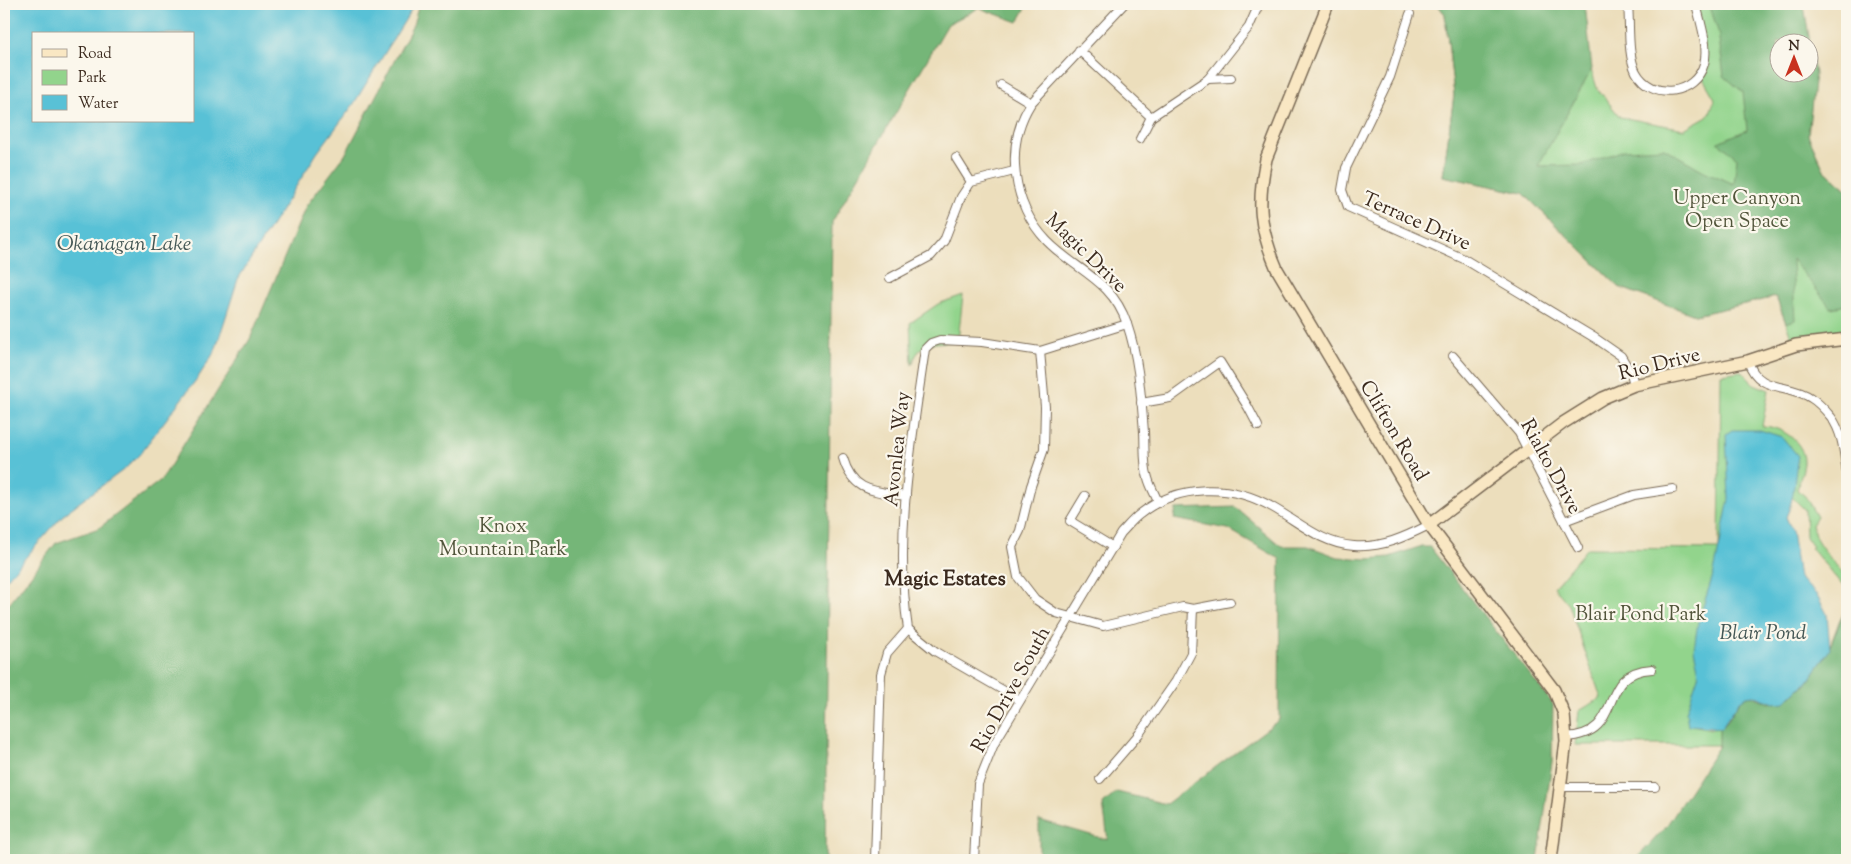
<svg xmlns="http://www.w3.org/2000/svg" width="1851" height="864" font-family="'Sorts Mill Goudy',serif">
	<rect width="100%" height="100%" fill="#fbf7ec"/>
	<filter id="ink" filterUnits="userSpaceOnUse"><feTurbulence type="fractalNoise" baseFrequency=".02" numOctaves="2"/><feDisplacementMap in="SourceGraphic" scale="10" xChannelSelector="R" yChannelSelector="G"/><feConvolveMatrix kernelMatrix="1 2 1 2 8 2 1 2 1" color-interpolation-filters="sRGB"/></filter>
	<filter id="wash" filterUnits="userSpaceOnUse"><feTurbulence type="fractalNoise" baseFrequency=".0096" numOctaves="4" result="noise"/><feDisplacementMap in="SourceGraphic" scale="20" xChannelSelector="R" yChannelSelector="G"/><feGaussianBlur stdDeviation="1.12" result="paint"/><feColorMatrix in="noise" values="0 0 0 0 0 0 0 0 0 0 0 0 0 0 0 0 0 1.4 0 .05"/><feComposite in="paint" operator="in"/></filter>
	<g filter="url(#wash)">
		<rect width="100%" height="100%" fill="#ecdebc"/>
		<g fill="#92d48c" stroke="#667f55">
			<polygon points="1437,4 1585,4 1591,69 1597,88 1620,117 1684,129 1709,115 1715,99 1701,75 1706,62 1697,4 1785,4 1778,42 1778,72 1799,73 1808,135 1824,170 1847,190 1847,335 1830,334 1792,339 1776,297 1695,315 1619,287 1523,193 1443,176 1454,95 1445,14"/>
			<polygon points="963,295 958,341 925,344 916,355 912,365 910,323 938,304"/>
			<path d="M 1741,371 L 1754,384 L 1769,390 L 1762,426 C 1780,426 1805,441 1804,463 C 1803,472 1799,482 1797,490 L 1805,496 L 1817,517 L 1812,525 C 1814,531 1815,538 1819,543 C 1823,550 1843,574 1847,577 L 1847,599 L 1847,587 L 1842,585 L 1811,548 L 1813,547 L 1806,537 L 1805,510 L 1790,495 L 1703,648 L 1693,725 L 1711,729 L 1721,728 L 1827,654 L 1840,619 L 1846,614 L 1847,860 L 1719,860 L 1719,745 L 1575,745 L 1579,711 L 1601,698 L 1569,605 L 1554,587 L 1587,548 L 1719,549 L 1721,374 Z"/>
		</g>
		<g fill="#75b678" stroke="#58704b" fill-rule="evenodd">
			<polygon points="419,4 1028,4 1018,22 979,8 948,24 832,222 825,860 4,860 4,610 56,543 99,528 162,479 250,339 306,206 345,155 413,25"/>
			<path d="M 1437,4 L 1585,4 L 1592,69 L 1538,166 L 1582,165 L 1624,150 L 1664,148 L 1704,171 L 1734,184 L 1737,158 L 1718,142 L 1747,130 L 1743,92 L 1724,76 L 1718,31 L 1709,4 L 1798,4 L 1804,6 L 1815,74 L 1808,135 L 1824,170 L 1847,190 L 1847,305 L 1831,308 L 1792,259 L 1795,320 L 1786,323 L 1776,297 L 1695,315 L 1619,287 L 1523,193 L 1443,176 L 1454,95 L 1445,14 ZM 1808,42 L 1808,72 L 1778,72 L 1778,42 Z"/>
			<polygon points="1235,507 1281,546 1308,546 1338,557 1368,559 1389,557 1419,547 1430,547 1553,704 1552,762 1538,860 1039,860 1039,820 1108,840 1103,804 1117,792 1166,804 1279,720 1280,559 1228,529 1174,519 1176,509"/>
			<path d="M 1847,604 L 1847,860 L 1635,860 L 1665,828 L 1719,746 L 1719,728 C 1733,721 1734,700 1750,695 L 1770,703 L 1789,699 L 1798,689 L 1805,686 L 1827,654 Z"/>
		</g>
		<g fill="#59c1d6" stroke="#4a767a" fill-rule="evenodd">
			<path d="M 4,4 L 415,4 L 353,105 L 317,153 L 238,279 L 215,351 L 199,376 L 139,455 L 126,468 L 65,513 L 4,582 ZM 34,34 L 194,34 L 194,121 L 34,121 Z"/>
			<path d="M 1732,430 L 1760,430 L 1782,437 L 1798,456 C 1794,477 1795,498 1786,517 L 1792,531 L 1799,578 L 1817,595 L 1827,614 L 1830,649 L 1827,654 L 1806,684 L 1798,689 L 1785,702 L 1774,703 L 1753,695 L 1747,696 L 1739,702 L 1721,728 L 1688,725 L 1686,712 L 1699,673 L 1694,649 L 1698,622 L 1714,572 L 1729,499 L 1726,434 Z"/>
		</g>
	</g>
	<g filter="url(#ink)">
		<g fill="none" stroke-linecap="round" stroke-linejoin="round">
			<defs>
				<g id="street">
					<path d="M 1124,4 L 1031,103 C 1004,146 1012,204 1047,241 C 1076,271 1112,279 1127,324 C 1139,359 1141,396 1144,432 C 1145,446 1143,464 1148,478 C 1150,486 1155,494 1158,502"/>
					<path d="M 1628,4 C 1630,24 1627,54 1636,72 C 1652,101 1695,95 1704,64 C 1709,46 1700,21 1696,4"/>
					<polyline points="1410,14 1390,77 1346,168 1342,190 1348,207 1464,259 1595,338 1621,356 1631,373 1634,385"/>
					<polyline points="1079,50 1151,117 1208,79 1249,27 1259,4"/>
					<polyline points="1208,79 1231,78"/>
					<polyline points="1001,85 1031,103"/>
					<polyline points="1140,139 1151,117"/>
					<polyline points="956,158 971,182"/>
					<polyline points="890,278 931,256 944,241 961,197 971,182 1014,171"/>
					<polyline points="1040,351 1045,407 1044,449 1031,486 1020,531 1012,547 1018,577 1035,599 1056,613 1103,626 1183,607 1193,609 1230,602"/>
					<polyline points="1453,356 1519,433 1578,548"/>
					<path d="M 1748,361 C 1759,394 1787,382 1811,398 C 1818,402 1826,411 1831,417 C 1843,433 1844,454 1847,473"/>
					<polyline points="1141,403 1170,398 1220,362 1248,407 1258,426"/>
					<path d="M 843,458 C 853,493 875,491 906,496"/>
					<polyline points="1085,496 1070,521 1113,547"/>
					<polyline points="1564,521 1634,495 1673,489"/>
					<path d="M 1020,700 L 935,651 L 908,629 C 894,536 912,440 925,349 L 931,343 L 940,340 L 982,342 L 1040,351 L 1127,324"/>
					<path d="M 1565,737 C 1629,734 1593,673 1652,669"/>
					<polyline points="1100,779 1139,734 1176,681 1191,653 1193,609"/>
					<polyline points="1560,787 1655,787"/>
					<polyline points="875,860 881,674 887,653 908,629"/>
					<path d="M 974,860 L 978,784 L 994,744 L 1121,533 C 1127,527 1133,519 1140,514 C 1178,484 1231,483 1272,507 C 1299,522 1322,544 1354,546 C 1382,548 1405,537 1429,525"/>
				</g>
				<g id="secondary">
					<path d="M 1328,4 L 1266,159 C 1257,204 1259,227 1277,269 L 1429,525 L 1554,690 L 1564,714 L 1566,741 L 1551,860"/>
					<polyline points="1429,525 1563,423 1603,398 1634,385 1748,361 1796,345 1847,339"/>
				</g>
			</defs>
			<use href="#street" stroke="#796955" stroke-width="10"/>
			<use href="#secondary" stroke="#796955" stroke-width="14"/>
			<use href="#street" stroke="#fff" stroke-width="8"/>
			<use href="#secondary" stroke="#f9e7c3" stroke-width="11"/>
		</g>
	</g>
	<g text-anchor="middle" stroke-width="4.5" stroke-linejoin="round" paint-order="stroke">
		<g font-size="20" fill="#51543a" stroke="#fbf7ec">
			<text x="1737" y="204">Upper Canyon<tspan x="1737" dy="23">Open Space</tspan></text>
			<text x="503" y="532">Knox<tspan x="503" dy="23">Mountain Park</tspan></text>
			<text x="1641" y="620">Blair Pond Park</text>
		</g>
		<g font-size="20" fill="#3b2a1e" stroke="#fbf7ec">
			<text transform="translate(1417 220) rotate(24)" y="7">Terrace Drive</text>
			<text transform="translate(1087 252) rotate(44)" y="7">Magic Drive</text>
			<text transform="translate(1659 363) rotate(-14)" y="7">Rio Drive</text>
			<text transform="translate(1395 430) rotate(59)" y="7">Clifton Road</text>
			<text transform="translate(896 449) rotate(-84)" y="7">Avonlea Way</text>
			<text transform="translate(1552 466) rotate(61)" y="7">Rialto Drive</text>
			<text transform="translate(1010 689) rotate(-61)" y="7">Rio Drive South</text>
		</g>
		<g font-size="21" font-style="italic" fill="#445755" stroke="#fbf7ec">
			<text x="124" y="250">Okanagan Lake</text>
			<text x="1763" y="639">Blair Pond</text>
		</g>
		<g font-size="21" font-weight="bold" fill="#3b2a1e" stroke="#fbf7ec">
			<text x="945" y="585">Magic Estates</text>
		</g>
	</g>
	<rect width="1851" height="864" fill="none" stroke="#fbf7ec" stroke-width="20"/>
	<rect x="32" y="32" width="162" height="90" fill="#fbf7ec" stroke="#aea59a"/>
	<rect x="42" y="49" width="25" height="8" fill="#f9e7c3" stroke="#aea59a"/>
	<text x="78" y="58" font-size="15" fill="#3b2a1e">Road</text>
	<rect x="42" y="70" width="25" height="15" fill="#92d48c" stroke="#aea59a"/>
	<text x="78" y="82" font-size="15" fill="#3b2a1e">Park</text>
	<rect x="42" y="95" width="25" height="15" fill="#59c1d6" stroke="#aea59a"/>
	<text x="78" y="108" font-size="15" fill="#3b2a1e">Water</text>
	<g transform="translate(1794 58)"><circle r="24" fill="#fbf7ec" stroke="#aea59a"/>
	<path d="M0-4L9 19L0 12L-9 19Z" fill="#c8321e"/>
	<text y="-8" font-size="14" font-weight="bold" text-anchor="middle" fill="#3b2a1e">N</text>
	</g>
</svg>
